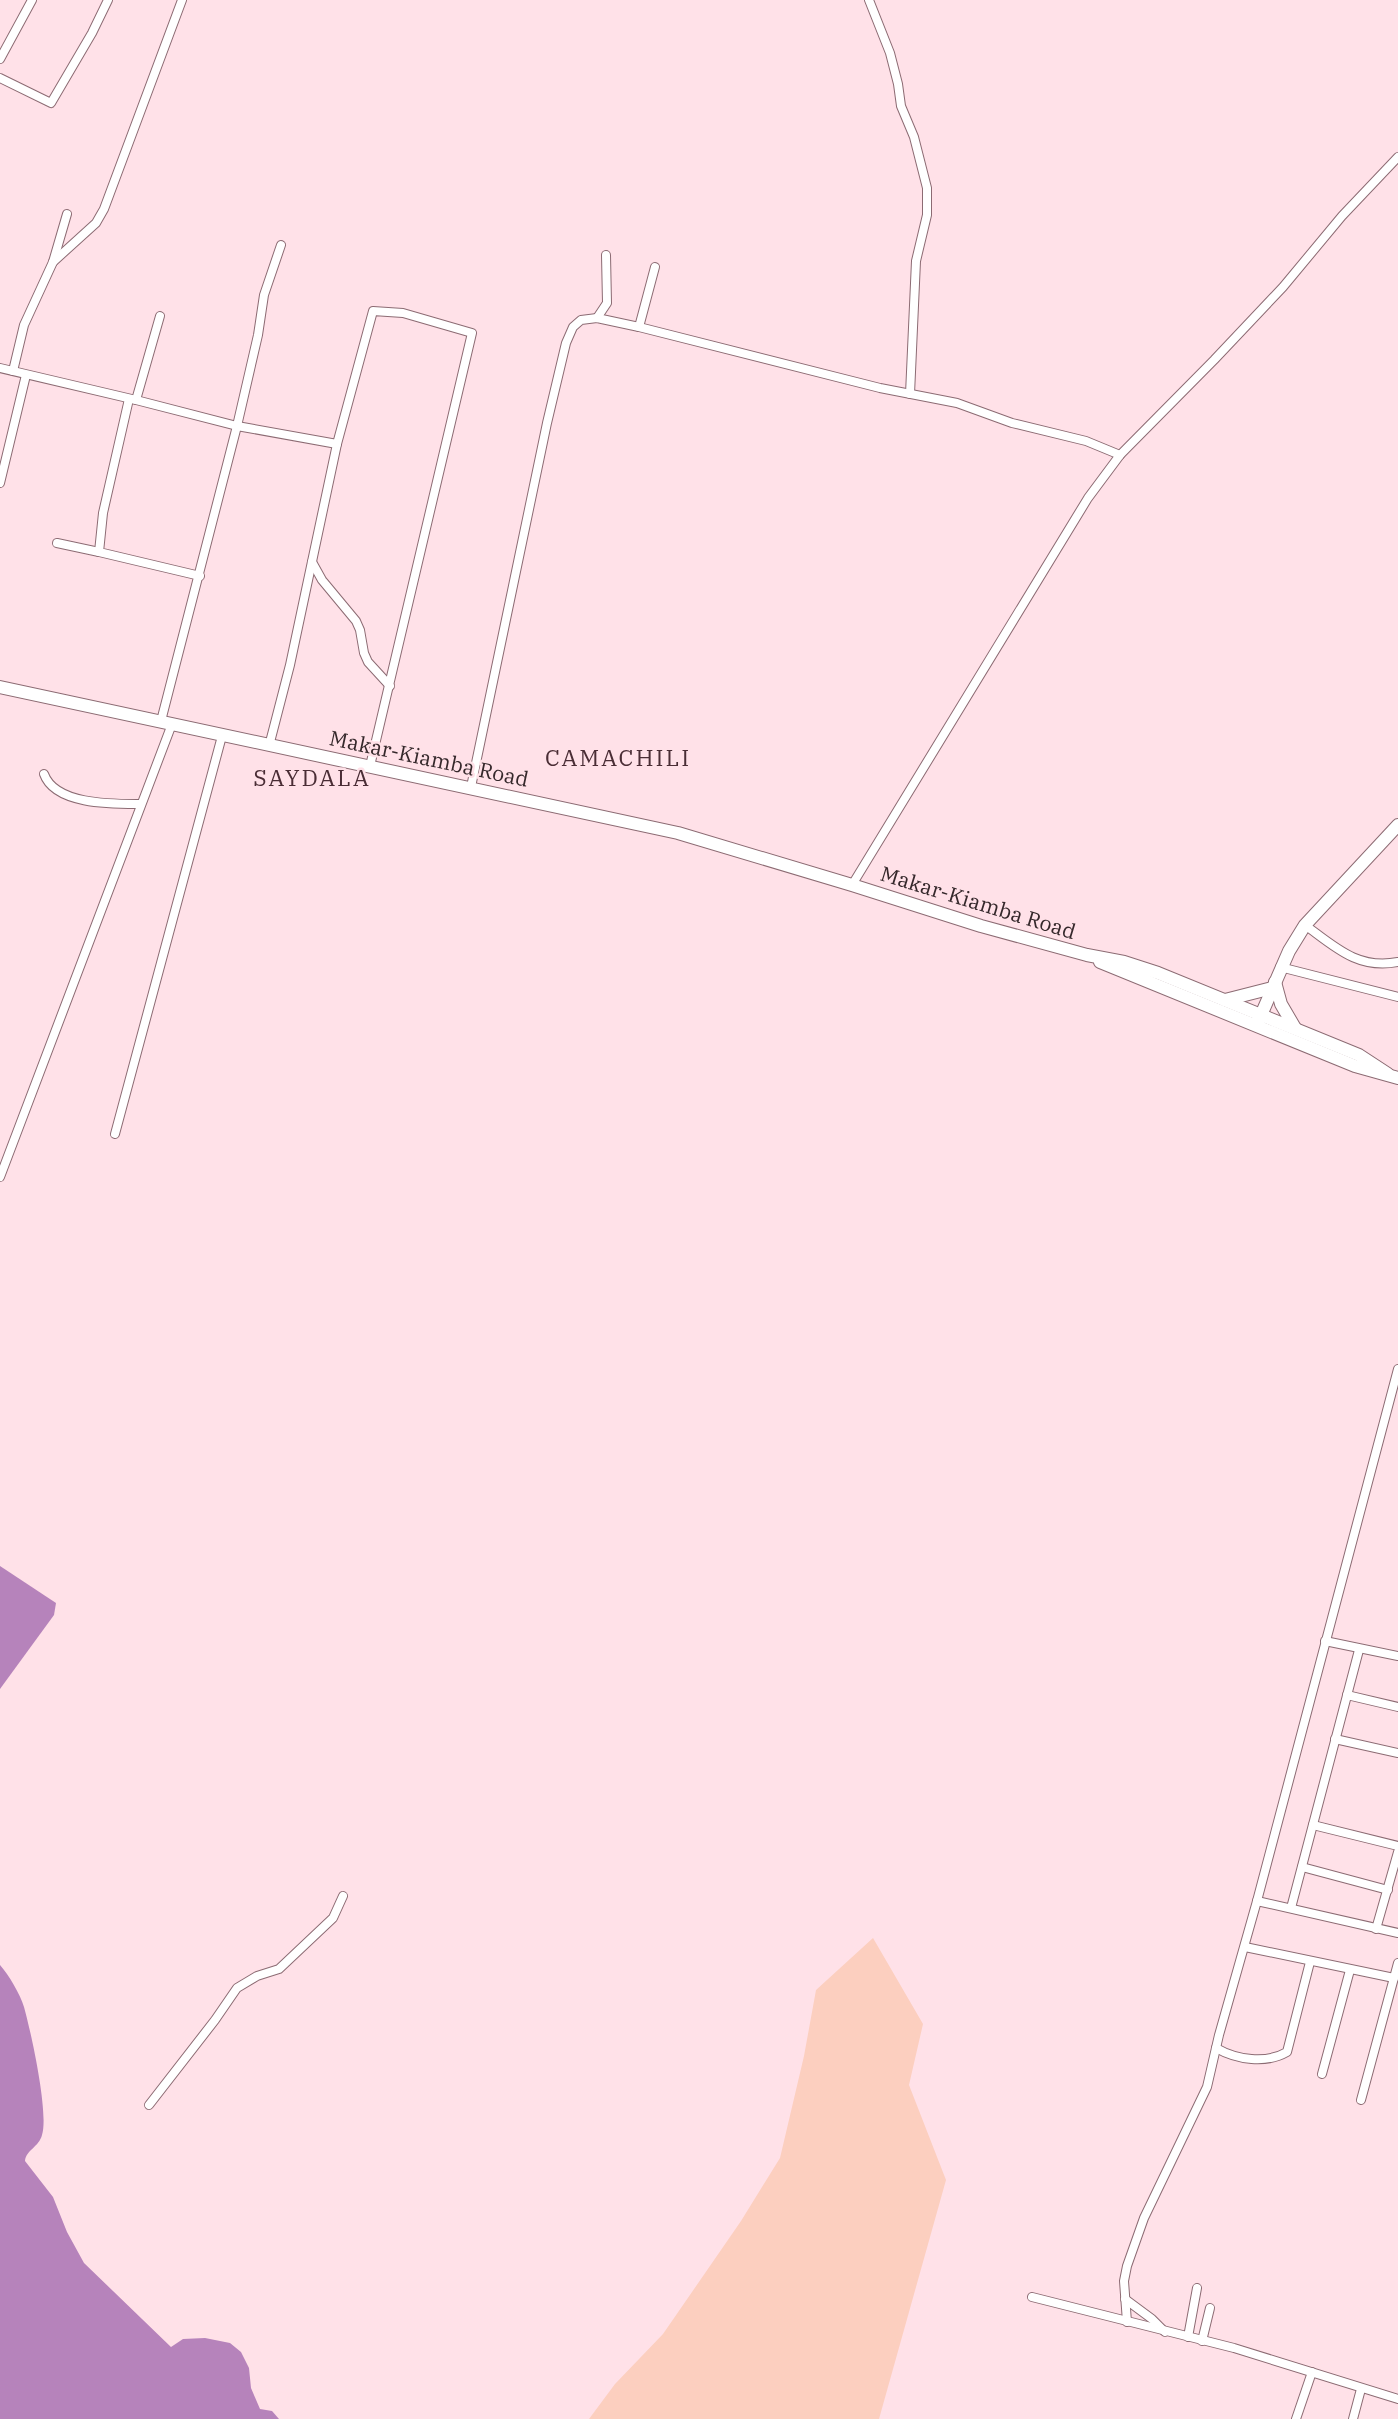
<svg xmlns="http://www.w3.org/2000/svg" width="1398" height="2419" font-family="'IBM Plex Serif',serif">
	<rect width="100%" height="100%" fill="#ffe1e8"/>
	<polygon fill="#fccfbf" points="873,1938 923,2024 909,2085 946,2180 879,2419 589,2419 615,2384 663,2334 741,2221 780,2158 804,2056 816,1990"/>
	<g fill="#b683bb">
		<polygon points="0,1566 56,1603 54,1615 0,1689"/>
		<path d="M 0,1965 C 9,1975 20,1994 24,2007 C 31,2032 49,2113 42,2135 C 39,2147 26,2150 25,2161 L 53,2197 L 67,2232 L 84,2263 L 171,2347 L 183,2339 L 205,2338 L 230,2343 L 241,2352 L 249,2368 L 251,2388 L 260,2409 L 272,2411 L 279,2419 L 0,2419 Z"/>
	</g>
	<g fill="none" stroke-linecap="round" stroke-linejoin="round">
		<defs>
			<g id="street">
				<polyline points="869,0 890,53 898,84 901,106 914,137 927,188 927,215 916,261 910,394"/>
				<polyline points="0,59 32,0"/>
				<polyline points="0,78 51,103 92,33 108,0"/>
				<polyline points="53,262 96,223 104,209 182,0"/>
				<polyline points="597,318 607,303 606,255"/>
				<polyline points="639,327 655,267"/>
				<polyline points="0,368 136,400 237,426 337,444"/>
				<polyline points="13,371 24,325 53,262 67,214"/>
				<polyline points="129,399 103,513 99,552 200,576"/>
				<polyline points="136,400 160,316"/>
				<polyline points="0,483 26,375"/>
				<polyline points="57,543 99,552"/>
				<polyline points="312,562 322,580 356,621 360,630 364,653 368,662 390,686"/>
				<polyline points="161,721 237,426 258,335 264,295 281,245"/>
				<polyline points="269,746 290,665 337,444 373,311 403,313 472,333 370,766"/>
				<path d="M 44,774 C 55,805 113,804 140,804"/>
				<polyline points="471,787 547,423 566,343 573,327 581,320 597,318 639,327 880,388 957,403 1012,423 1086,441 1120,455"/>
				<polyline points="852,885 1088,498 1120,455 1214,360 1283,287 1342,216 1398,157"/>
				<path d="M 1305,925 C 1335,947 1358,970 1398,962"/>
				<polyline points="1280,967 1398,997"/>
				<polyline points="115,1134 222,736"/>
				<polyline points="0,1177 172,724"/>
				<polyline points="1325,1641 1398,1656"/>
				<polyline points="1347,1695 1398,1707"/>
				<polyline points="1335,1739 1398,1753"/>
				<polyline points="1313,1825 1398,1846"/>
				<polyline points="1302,1867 1388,1890"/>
				<polyline points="1257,1901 1398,1933"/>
				<polyline points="1291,1908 1359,1650"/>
				<polyline points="1376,1929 1398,1852"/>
				<polyline points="1245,1947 1394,1978"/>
				<path d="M 1216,2048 C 1237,2060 1266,2064 1287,2052 L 1310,1962"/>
				<polyline points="1322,2074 1350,1970"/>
				<polyline points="1361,2100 1398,1963"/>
				<polyline points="149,2105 215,2020 237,1988 257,1976 279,1969 333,1918 343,1896"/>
				<polyline points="1032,2297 1234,2348 1398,2399"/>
				<polyline points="1125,2299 1152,2319 1165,2332"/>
				<polyline points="1127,2322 1124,2281 1127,2266 1144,2218 1207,2087 1219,2035 1257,1901 1398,1369"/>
				<polyline points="1188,2337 1197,2288"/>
				<polyline points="1202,2341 1210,2308"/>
				<polyline points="1296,2419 1312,2372"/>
				<polyline points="1353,2419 1361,2389"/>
			</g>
			<g id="primary">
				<polyline points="0,687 678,833 852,885 981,926 1087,955 1124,962 1158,973 1359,1055 1388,1074"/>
				<polyline points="1100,962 1355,1066 1398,1078"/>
				<polyline points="1275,982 1281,1004 1295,1028"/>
				<polyline points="1225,1000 1272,988"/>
				<polyline points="1258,1022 1289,951 1305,925 1398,825"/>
			</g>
		</defs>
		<use href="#street" stroke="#8c6b73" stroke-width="10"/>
		<use href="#primary" stroke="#8c6b73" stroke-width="14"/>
		<use href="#street" stroke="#fff" stroke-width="8"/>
		<use href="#primary" stroke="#fff" stroke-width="12"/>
	</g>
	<g text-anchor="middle" stroke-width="5" stroke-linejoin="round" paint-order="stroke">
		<g font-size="21" fill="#35282b" stroke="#ffe1e8">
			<text transform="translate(429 759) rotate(12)" y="7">Makar-Kiamba Road</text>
			<text transform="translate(978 903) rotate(17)" y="7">Makar-Kiamba Road</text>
		</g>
		<g font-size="23" letter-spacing="2" fill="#4a2d35" stroke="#ffe1e8">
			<text x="618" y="766">CAMACHILI</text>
			<text x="312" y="786">SAYDALA</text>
		</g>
	</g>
</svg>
